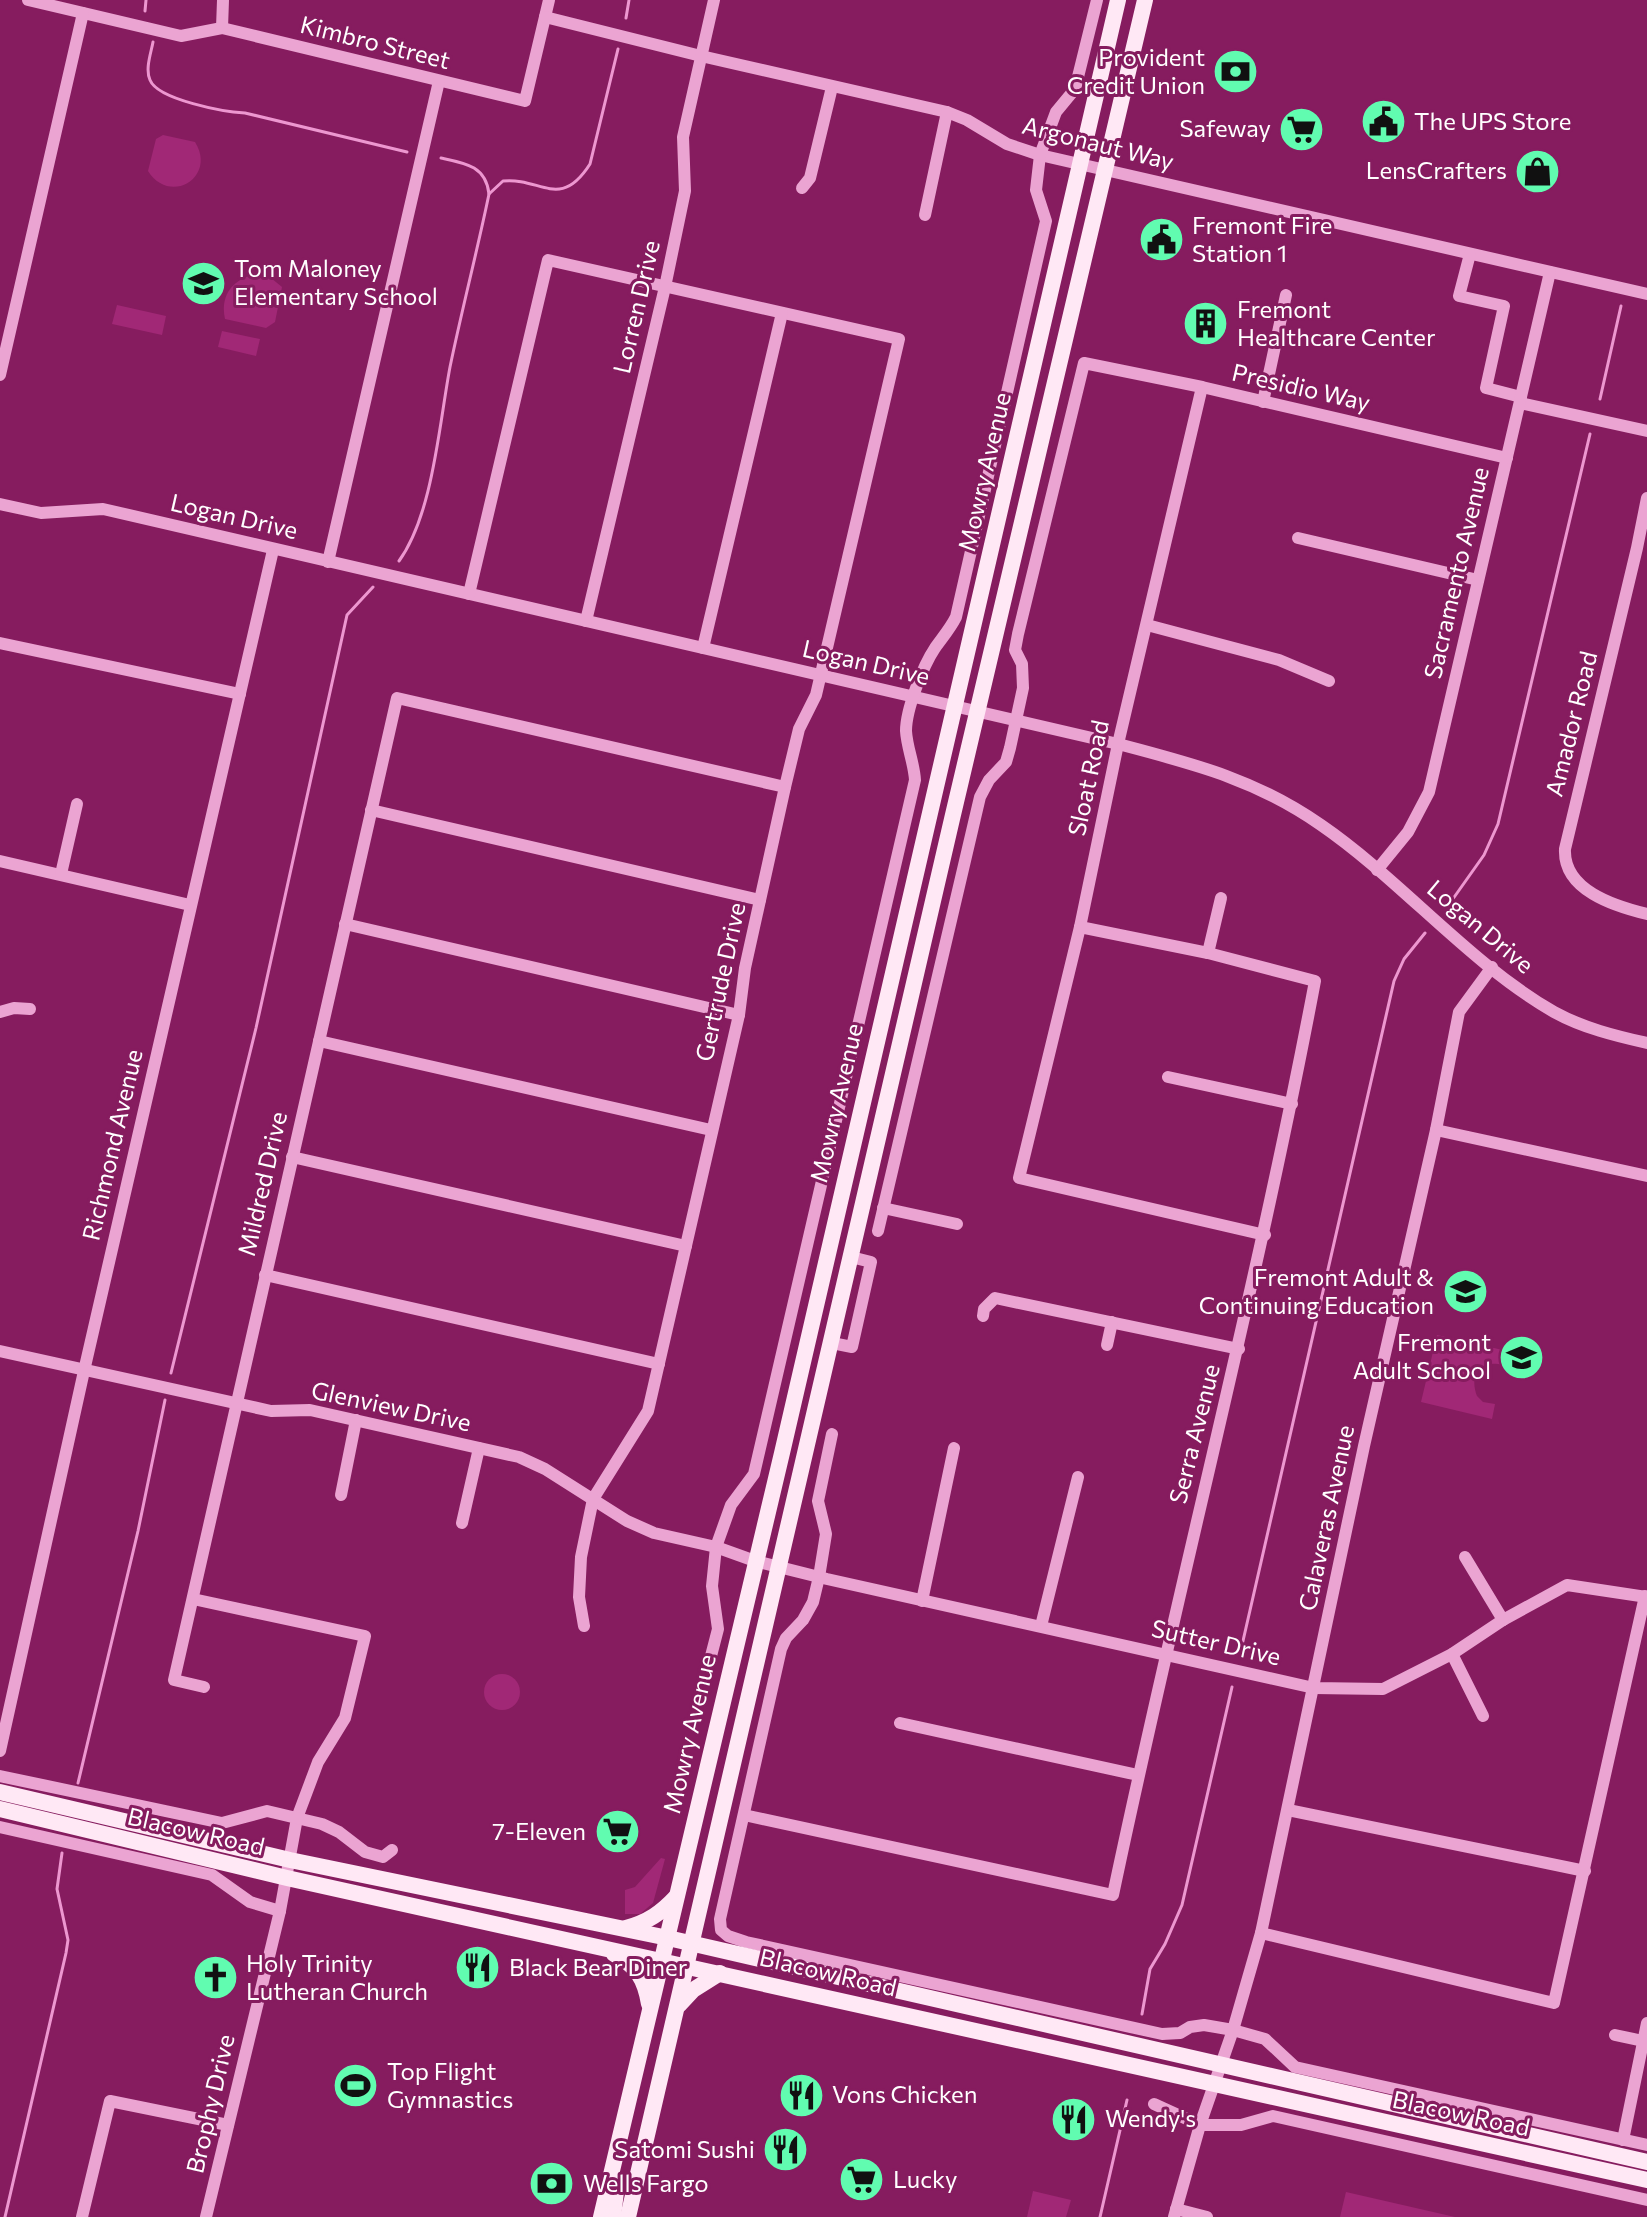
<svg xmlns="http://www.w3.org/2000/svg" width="1647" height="2217" font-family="Commissioner,sans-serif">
	<rect width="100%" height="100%" fill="#861c5f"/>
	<g fill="#a12876">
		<path d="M 163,135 L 195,142 C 217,177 170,206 148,171 L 156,139 Z"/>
		<path d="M 252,275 L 271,278 L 282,287 L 275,322 L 266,328 L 225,319 C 220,297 231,281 252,275 Z"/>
		<polygon points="117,305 166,316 162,335 112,324"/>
		<polygon points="222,331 260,339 256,356 218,347"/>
		<path d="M 1437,1335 L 1507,1351 L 1503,1365 C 1480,1359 1469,1374 1477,1396 L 1483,1402 L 1495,1404 L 1492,1419 L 1421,1402 Z"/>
		<circle cx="502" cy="1692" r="18"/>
		<polygon points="661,1858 665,1859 653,1903 640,1914 625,1914 625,1890 635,1887"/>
		<polygon points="1033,2191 1071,2200 1066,2217 1027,2217"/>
		<polygon points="1346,2192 1455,2217 1340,2217"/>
	</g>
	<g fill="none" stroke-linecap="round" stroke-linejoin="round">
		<g stroke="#ed97d0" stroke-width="3">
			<polyline points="145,11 146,0"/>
			<polyline points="626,18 629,0"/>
			<path d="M 153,42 C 151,53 145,69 150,80 C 158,100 225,112 245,113 L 407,152"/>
			<path d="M 489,194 L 503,181 C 541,177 560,211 590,164 L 618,49"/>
			<polyline points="1600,399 1621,306"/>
			<path d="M 399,561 C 433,514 439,425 450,367 C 462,309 477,252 489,194 C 486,166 465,163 441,158"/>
			<polyline points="1450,903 1484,855 1498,824 1590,434"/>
			<polyline points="171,1373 256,1028 347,615 373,587"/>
			<polyline points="1240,1654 1394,981 1404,959 1425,933"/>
			<polyline points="78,1783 138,1531 165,1400"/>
			<polyline points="1142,2014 1150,1969 1165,1944 1182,1905 1232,1687"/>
			<polyline points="5,2217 66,1953 68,1940 57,1889 62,1853"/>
			<polyline points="1100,2217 1127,2100"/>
		</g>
		<g stroke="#eba4d2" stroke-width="12">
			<polyline points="28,0 181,36 222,28 525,101 549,0"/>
			<polyline points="545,17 701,56 947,112 967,120 1007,144 1040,155 1647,294"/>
			<polyline points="222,28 223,0"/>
			<polyline points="802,188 810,178 832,87"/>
			<polyline points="925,215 947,112"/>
			<polyline points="1470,254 1459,296 1504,306 1486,388 1521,397"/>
			<polyline points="0,375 83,13"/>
			<polyline points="1202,387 1118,744 1080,927 1019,1178 1265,1235"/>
			<polyline points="1263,402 1286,295"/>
			<polyline points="1520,403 1647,431"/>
			<path d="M 1647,498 L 1637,548 L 1565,849 C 1563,890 1614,906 1647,914"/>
			<path d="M 0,504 L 41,513 L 103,509 L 1118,744 C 1194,764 1255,779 1321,825 C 1401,880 1470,964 1554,1012 C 1583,1028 1616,1036 1647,1043"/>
			<polyline points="1298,538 1478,580"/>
			<polyline points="328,562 439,81"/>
			<polyline points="469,594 548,260 899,339 816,695 799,729 785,787 745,968 739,1015 648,1411 593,1499 581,1557 579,1597 584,1626"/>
			<polyline points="586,621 665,287 685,191 683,137 714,0"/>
			<polyline points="1147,625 1279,660 1329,681"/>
			<polyline points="0,643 240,694"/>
			<polyline points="703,648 782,313"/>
			<polyline points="371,810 760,900"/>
			<polyline points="0,861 190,905"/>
			<polyline points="1377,870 1408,832 1429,792 1550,272"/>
			<polyline points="61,874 77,804"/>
			<polyline points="345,924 739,1015"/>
			<polyline points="1208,953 1221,898"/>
			<polyline points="0,1012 14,1008 30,1009"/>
			<polyline points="319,1041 711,1130"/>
			<polyline points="1168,1077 1292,1104"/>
			<polyline points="1436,1130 1647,1176"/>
			<polyline points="292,1157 686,1246"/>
			<polyline points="883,1208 957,1224"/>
			<polyline points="878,1231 980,797 989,780 1006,762 1010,748 1023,688 1022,664 1015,650 1018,634 1084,363 1202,387 1507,458"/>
			<polyline points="265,1275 659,1364"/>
			<polyline points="983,1316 984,1309 995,1298 1239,1349"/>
			<polyline points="832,1343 852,1347 871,1262 851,1257"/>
			<polyline points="1107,1345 1112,1322"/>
			<polyline points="0,1351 271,1411 310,1410 519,1457 545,1469 627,1521 654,1533 716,1547 755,1561 827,1579 1314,1688 1383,1689 1452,1654 1503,1620 1567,1585 1647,1597"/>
			<polyline points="832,1434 818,1501 826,1534 819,1577 813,1602 803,1620 786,1638 781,1649 720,1919 721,1930 728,1936 746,1942 1162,2034 1180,2033 1190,2027 1204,2025 1233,2030 1265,2039 1295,2067 1647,2145"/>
			<polyline points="341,1495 356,1420"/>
			<polyline points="462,1523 479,1448"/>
			<polyline points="1465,1557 1503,1620"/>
			<polyline points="193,1599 365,1636 345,1718 318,1762 297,1818 280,1911 206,2217"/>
			<polyline points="922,1601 954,1448"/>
			<polyline points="1041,1626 1078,1477"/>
			<polyline points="1452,1654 1483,1716"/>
			<path d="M 711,1656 L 718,1629 L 712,1586 L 716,1547 L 731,1505 L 754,1474 L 915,780 C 914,763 907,748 906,731 C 906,709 923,666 935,648 C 942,638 950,629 956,617 L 1046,221 L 1036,190 L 1040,155 L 1056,112 L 1075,89 L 1097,0"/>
			<polyline points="204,1687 174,1680 397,698 785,787"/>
			<polyline points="900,1723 1138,1775"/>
			<polyline points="0,1751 84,1371 273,550"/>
			<polyline points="0,1776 222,1823 267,1811 322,1824 339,1832 365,1852 383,1857 392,1850"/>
			<polyline points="1288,1810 1585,1871"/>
			<path d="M 744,1815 L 1113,1895 C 1177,1590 1257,1288 1315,981 L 1208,953 L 1080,927"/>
			<polyline points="0,1827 212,1875 250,1902 280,1911"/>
			<polyline points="1261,1933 1554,2003 1645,1596"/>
			<polyline points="1615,2035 1643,2041"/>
			<polyline points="1154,2104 1200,2125 1241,2125 1273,2116 1647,2200"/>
			<polyline points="1623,2140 1647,2023"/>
			<polyline points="1176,2209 1207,2217"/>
			<polyline points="82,2217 110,2101 228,2125"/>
			<polyline points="1174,2217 1200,2125 1233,2030 1261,1933 1364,1446 1436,1130 1459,1012 1492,967"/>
		</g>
		<g stroke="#ffe8f5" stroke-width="16">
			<polyline points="0,1792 290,1860 668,1938 1647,2162"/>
			<polyline points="0,1809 287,1878 1647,2180"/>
			<path d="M 626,1928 C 648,1922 661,1913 676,1897"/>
			<path d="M 614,1954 C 637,1966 645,1979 649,2004"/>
			<polyline points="679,2005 693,1990 720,1973"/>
			<polyline points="601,2217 782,1453 1118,0"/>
			<polyline points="613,2217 617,2183"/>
			<polyline points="628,2217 952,819 1145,0"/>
		</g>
	</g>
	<defs>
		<symbol id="bank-disc" viewBox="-11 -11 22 22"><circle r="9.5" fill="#61fcb0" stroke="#861c5f"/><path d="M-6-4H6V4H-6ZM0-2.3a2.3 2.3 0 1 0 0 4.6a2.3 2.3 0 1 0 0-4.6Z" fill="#111"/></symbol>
		<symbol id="civic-disc" viewBox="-11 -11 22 22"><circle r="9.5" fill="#61fcb0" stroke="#861c5f"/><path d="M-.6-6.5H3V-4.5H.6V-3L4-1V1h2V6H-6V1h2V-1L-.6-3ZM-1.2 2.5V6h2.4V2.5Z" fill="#111"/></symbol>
		<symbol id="supermarket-disc" viewBox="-11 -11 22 22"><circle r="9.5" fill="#61fcb0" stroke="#861c5f"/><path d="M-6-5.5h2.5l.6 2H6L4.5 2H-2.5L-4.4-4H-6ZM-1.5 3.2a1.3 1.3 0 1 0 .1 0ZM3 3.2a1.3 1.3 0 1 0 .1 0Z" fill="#111"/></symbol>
		<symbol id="shop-disc" viewBox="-11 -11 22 22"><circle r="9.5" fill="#61fcb0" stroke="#861c5f"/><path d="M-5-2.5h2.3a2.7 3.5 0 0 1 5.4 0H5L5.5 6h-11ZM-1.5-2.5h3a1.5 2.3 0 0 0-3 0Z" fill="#111"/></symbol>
		<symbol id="school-disc" viewBox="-11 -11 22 22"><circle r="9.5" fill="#61fcb0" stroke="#861c5f"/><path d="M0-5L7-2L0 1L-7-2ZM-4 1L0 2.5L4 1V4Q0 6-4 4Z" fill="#111"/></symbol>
		<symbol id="building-disc" viewBox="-11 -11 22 22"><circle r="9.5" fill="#61fcb0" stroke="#861c5f"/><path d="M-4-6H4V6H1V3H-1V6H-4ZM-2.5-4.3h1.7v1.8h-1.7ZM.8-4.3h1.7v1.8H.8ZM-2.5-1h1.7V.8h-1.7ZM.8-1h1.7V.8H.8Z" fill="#111"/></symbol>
		<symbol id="university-disc" viewBox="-11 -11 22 22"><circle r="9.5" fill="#61fcb0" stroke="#861c5f"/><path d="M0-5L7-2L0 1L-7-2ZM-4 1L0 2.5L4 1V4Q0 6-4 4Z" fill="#111"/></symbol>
		<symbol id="restaurant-disc" viewBox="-11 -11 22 22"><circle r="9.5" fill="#61fcb0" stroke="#861c5f"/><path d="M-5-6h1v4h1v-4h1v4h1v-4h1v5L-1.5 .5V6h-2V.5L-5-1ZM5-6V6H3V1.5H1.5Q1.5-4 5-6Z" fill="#111"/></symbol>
		<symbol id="church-disc" viewBox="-11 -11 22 22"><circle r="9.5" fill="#61fcb0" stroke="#861c5f"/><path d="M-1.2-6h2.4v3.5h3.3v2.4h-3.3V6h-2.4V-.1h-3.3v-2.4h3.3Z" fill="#111"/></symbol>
		<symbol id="stadium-disc" viewBox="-11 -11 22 22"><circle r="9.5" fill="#61fcb0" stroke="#861c5f"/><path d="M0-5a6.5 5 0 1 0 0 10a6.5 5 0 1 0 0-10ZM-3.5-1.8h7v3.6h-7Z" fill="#111"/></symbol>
	</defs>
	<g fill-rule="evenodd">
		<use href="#bank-disc" x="1210" y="46" width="51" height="51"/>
		<use href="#civic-disc" x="1358" y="96" width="51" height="51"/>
		<use href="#supermarket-disc" x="1276" y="104" width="51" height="51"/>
		<use href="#shop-disc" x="1512" y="146" width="51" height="51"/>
		<use href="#civic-disc" x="1136" y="214" width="51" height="51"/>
		<use href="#school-disc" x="178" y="258" width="51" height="51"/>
		<use href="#building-disc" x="1180" y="298" width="51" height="51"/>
		<use href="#university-disc" x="1440" y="1266" width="51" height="51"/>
		<use href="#school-disc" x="1496" y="1332" width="51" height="51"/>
		<use href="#supermarket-disc" x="592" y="1806" width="51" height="51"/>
		<use href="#restaurant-disc" x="452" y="1942" width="51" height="51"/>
		<use href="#church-disc" x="190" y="1952" width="51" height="51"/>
		<use href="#stadium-disc" x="330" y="2060" width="51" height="51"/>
		<use href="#restaurant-disc" x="776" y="2070" width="51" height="51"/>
		<use href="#restaurant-disc" x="1048" y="2094" width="51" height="51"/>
		<use href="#restaurant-disc" x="760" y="2124" width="51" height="51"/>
		<use href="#supermarket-disc" x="836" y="2154" width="51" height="51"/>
		<use href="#bank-disc" x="526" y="2158" width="51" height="51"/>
	</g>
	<g text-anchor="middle" stroke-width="6" stroke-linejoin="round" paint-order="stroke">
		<g font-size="24" fill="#fff" stroke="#861c5f">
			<text transform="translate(375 43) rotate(14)" y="8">Kimbro Street</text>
			<text transform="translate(1098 144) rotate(14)" y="8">Argonaut Way</text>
			<text transform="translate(637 307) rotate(-77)" y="8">Lorren Drive</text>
			<text transform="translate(1301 388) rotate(13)" y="8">Presidio Way</text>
			<text transform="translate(985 472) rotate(-77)" y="8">Mowry Avenue</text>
			<text transform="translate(234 517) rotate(13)" y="8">Logan Drive</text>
			<text transform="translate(1457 573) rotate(-77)" y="8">Sacramento Avenue</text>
			<text transform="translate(866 663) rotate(13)" y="8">Logan Drive</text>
			<text transform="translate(1572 724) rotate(-76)" y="8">Amador Road</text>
			<text transform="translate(1089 778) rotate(-78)" y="8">Sloat Road</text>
			<text transform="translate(1480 927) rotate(40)" y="8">Logan Drive</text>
			<text transform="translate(721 982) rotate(-78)" y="8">Gertrude Drive</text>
			<text transform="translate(837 1103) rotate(-77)" y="8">Mowry Avenue</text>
			<text transform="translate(113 1145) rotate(-77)" y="8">Richmond Avenue</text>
			<text transform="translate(263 1184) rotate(-77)" y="8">Mildred Drive</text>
			<text transform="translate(391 1407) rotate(12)" y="8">Glenview Drive</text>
			<text transform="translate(1195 1434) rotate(-76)" y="8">Serra Avenue</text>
			<text transform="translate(1327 1518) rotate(-78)" y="8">Calaveras Avenue</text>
			<text transform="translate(1216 1643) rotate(13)" y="8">Sutter Drive</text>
			<text transform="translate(690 1734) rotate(-77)" y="8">Mowry Avenue</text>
			<text transform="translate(196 1832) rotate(13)" y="8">Blacow Road</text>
			<text transform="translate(828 1973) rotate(13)" y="8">Blacow Road</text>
			<text transform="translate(211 2104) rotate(-77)" y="8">Brophy Drive</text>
			<text transform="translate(1461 2114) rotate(12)" y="8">Blacow Road</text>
		</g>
		<g font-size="24" fill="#fff" stroke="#861c5f" text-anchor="start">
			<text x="1205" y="66" text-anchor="end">Provident<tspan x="1205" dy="28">Credit Union</tspan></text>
			<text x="1414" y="130">The UPS Store</text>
			<text x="1271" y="137" text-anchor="end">Safeway</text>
			<text x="1507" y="179" text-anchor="end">LensCrafters</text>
			<text x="1192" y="234">Fremont Fire<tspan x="1192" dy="28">Station 1</tspan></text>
			<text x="234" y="277">Tom Maloney<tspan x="234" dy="28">Elementary School</tspan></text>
			<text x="1237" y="318">Fremont<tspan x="1237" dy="28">Healthcare Center</tspan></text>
			<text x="1434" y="1286" text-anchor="end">Fremont Adult &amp;<tspan x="1434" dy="28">Continuing Education</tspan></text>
			<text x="1491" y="1351" text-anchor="end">Fremont<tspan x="1491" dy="28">Adult School</tspan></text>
			<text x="586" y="1840" text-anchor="end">7-Eleven</text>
			<text x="246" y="1972">Holy Trinity<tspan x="246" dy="28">Lutheran Church</tspan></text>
			<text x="509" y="1976">Black Bear Diner</text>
			<text x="387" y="2080">Top Flight<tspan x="387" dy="28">Gymnastics</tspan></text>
			<text x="832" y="2103">Vons Chicken</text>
			<text x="1105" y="2127">Wendy's</text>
			<text x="755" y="2158" text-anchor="end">Satomi Sushi</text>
			<text x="893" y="2188">Lucky</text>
			<text x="583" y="2192">Wells Fargo</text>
		</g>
	</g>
</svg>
